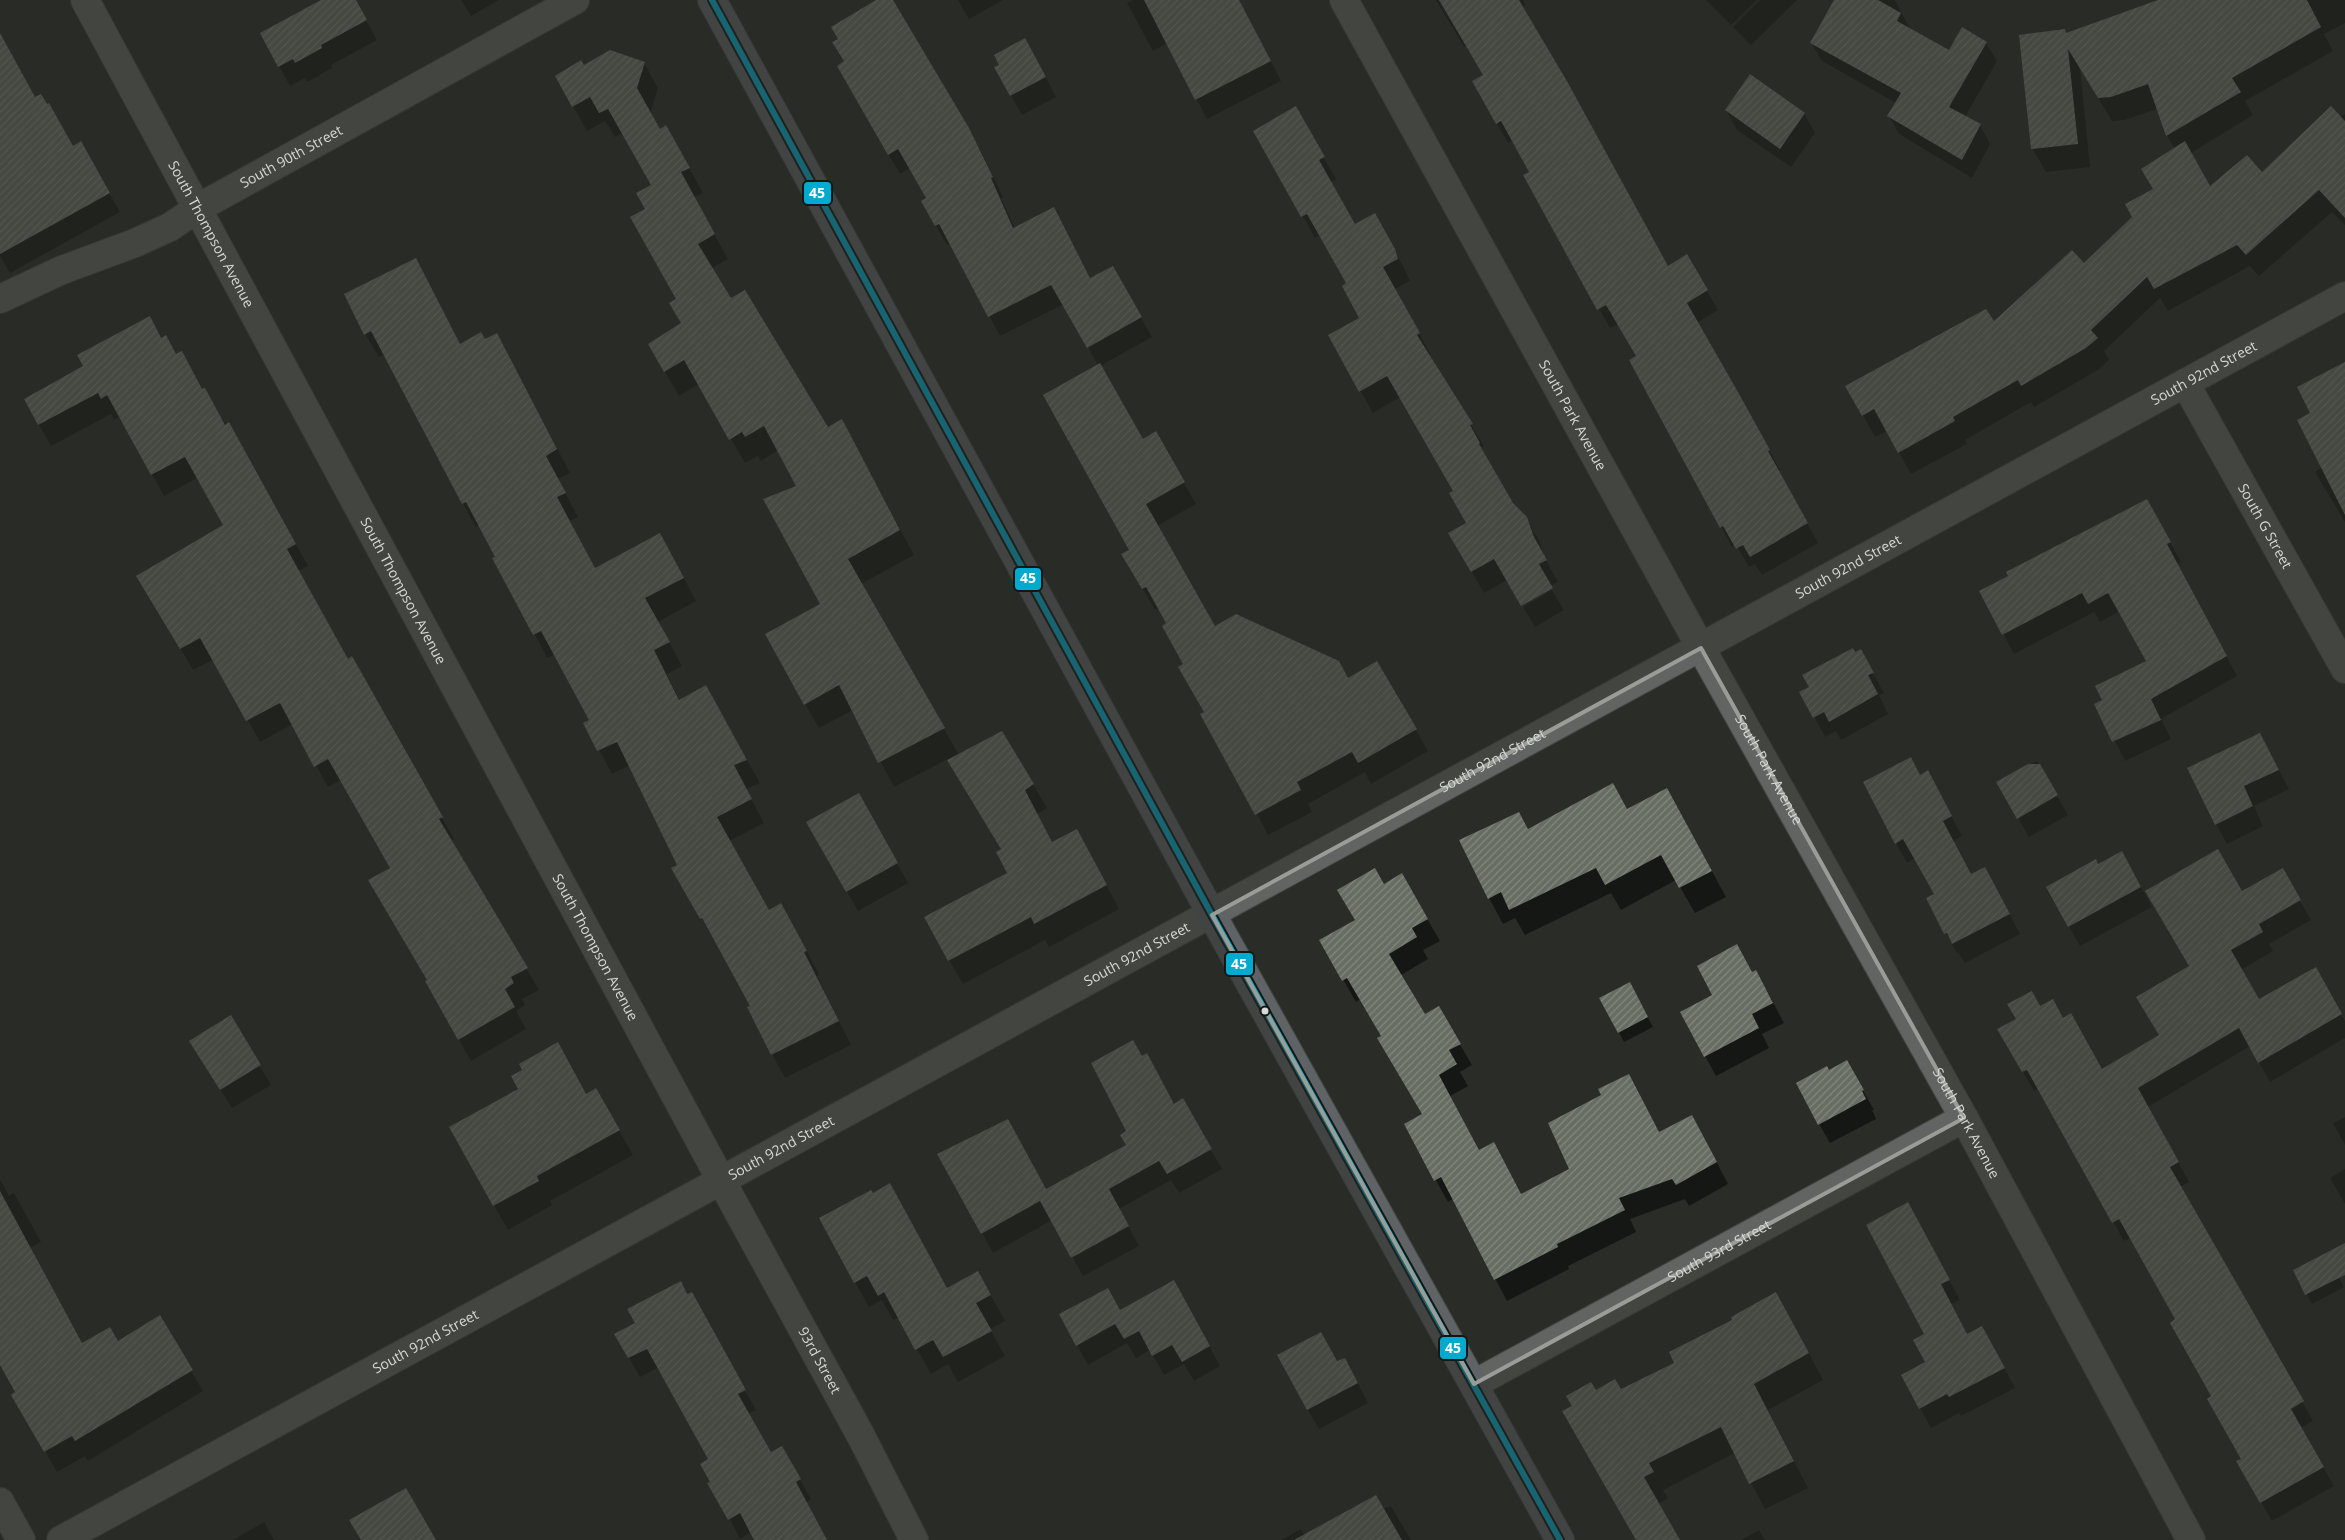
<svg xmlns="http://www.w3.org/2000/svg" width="2345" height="1540" font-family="'Open Sans',sans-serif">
	<defs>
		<pattern id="building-hatch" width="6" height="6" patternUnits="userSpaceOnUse" patternTransform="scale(1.25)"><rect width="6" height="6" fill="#676d63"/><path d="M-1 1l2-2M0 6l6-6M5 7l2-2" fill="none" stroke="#838880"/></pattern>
	</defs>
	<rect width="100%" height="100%" fill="#292c27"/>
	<g fill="#0007">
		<polygon points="324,0 355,0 377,40 331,65 332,68 307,82 305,78 290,86 262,34"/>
		<polygon points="461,0 499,0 471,16"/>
		<polygon points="878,0 891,0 980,149 1003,197 1001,198 1015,228 1064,228 1091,279 1112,268 1152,337 1100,366 1143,440 1155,433 1196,504 1157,526 1215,628 1349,679 1377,663 1428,751 1371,784 1365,772 1308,804 1312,812 1268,835 1205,713 1168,624 1159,608 1155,610 1123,555 1131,550 1098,365 1064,304 1000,336 951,244 947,245 936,226 928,198 910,168 900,174 838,67 845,62 839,39"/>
		<polygon points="958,0 1003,0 969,19"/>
		<polygon points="1133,0 1213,0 1263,46 1281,81 1207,119 1167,43 1153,51 1127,3"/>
		<polygon points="1436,0 1523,0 1526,5 1523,6 1668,267 1687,256 1718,310 1697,323 1749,413 1780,470 1778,471 1818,543 1762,575 1755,564 1749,567 1736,545 1732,547 1631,361 1637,357 1618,324 1610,328 1546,216 1531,172 1513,140 1508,143 1473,82 1484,76 1467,45 1464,47"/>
		<polygon points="1706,0 1757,0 1731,25 1733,27 1760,0 1797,0 1751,45"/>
		<polygon points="1835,0 1895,0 1910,29 1949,52 1986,43 1997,61 1965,117 1980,125 1990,144 1972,178 1899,134 1889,116 1896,103 1822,61 1811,43"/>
		<polygon points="2162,0 2345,0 2345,23 2324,34 2333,51 2245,101 2253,115 2191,153 2211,188 2262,174 2345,114 2345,225 2332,212 2259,276 2250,266 2168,311 2160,298 2104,351 2109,360 2098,370 2034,407 2031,402 1965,440 1967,444 1911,474 1887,431 1875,437 1847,386 1993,323 2084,265 2134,217 2154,190 2175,149 2167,136 2157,109 2125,120 2112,121 2080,68 2090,167 2046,172 2032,148 2065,31 2067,34"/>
		<polygon points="0,34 35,98 73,147 80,143 120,212 10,273 0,256"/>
		<polygon points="1036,59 1056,97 1022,115 995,68"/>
		<polygon points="644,63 658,88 650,114 660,130 680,151 703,193 694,197 728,259 712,268 731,300 827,428 855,445 914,555 861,584 959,755 1033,784 1047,808 1037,814 1052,843 1090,854 1119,909 1049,947 1045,940 963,984 949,960 1009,873 1002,850 948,759 894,787 853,710 819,728 805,704 821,604 798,486 778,450 761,461 758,456 745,463 699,384 679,396 649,344 682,324 677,299 647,209 653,185 623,133 615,137 605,121 587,131 573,106 584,67"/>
		<polygon points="1295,108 1336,179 1330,182 1355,226 1387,236 1406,272 1410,281 1395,289 1431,355 1429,356 1484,446 1481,447 1490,466 1512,503 1526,518 1539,540 1545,558 1558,582 1550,586 1507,580 1484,593 1450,534 1468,523 1455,491 1400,397 1373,413 1329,336 1361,318 1348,284 1320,235 1315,238 1255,131"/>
		<polygon points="1726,110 1804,113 1815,133 1791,167 1737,130"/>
		<polygon points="415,259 460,345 484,340 497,334 570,473 558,479 578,517 570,521 595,570 673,558 696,601 658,622 682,666 667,674 680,701 719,710 760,783 746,789 764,823 729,841 769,911 794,928 819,974 817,976 851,1045 785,1078 772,1054 752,1006 673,869 679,865 630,765 612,774 585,723 590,720 555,654 547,658 479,525 476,527 463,504 385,354 379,357 365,334 346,294"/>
		<polygon points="162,339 176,355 241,445 308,566 298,571 348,660 364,680 454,839 451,841 539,990 522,999 525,1005 516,1011 526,1029 471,1061 426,982 429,980 391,869 341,780 328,787 293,724 260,742 214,659 193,670 138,576 224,525 197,478 164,496 120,416 114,420 111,414 51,446 25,400"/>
		<polygon points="2345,378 2345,522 2315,472 2322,467 2312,414"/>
		<polygon points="2158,520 2181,562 2177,564 2237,676 2161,719 2171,739 2125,761 2096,704 2103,701 2148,662 2120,611 2100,622 2094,612 2014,654 1981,592"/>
		<polygon points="1552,590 1564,610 1535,627 1523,607"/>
		<polygon points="1871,670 1884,693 1879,695 1888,714 1841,740 1836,731 1825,737 1801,692"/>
		<polygon points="2260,734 2289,789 2254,806 2263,826 2227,844 2216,824"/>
		<polygon points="2037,761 2068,815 2029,837 1998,783"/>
		<polygon points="1928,772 1962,836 1953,841 1971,875 1996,888 2020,934 1965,963 1958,952 1957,953 1927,899 1935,895 1915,858 1907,863 1864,783 1920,776"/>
		<polygon points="1667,789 1726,897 1695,913 1676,880 1621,910 1611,893 1525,935 1515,918 1503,924 1489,898 1519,813 1529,830 1627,811"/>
		<polygon points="858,794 908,883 858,911 808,823"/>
		<polygon points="2098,865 2133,872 2152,907 2080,946 2047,888"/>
		<polygon points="2282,870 2311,920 2269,944 2273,951 2241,970 2259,1001 2316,969 2345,1021 2345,1038 2270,1082 2250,1046 2148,1107 2189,1182 2180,1187 2313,1421 2301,1428 2334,1486 2272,1521 2238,1462 2243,1459 2177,1320 2131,1238 2124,1241 2039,1088 2034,1091 1999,1030 2040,1007 2063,1019 2102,1071 2160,1036 2191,967 2242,893"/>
		<polygon points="1402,875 1440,941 1423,950 1428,959 1401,975 1425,1015 1438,1007 1472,1065 1460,1072 1468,1086 1450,1096 1479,1151 1521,1195 1659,1133 1704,1138 1728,1184 1689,1206 1685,1199 1630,1219 1636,1232 1568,1266 1569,1269 1507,1301 1453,1199 1448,1202 1405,1125 1424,1115 1361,999 1356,1002 1321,941 1357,920 1384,885"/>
		<polygon points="1629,984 1653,1027 1624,1042 1601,999"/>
		<polygon points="1767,991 1784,1023 1762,1034 1769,1048 1716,1076 1681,1012"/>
		<polygon points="230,1017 271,1085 232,1108 202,1061"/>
		<polygon points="1847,1062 1874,1110 1872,1110 1876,1119 1830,1143 1819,1124 1829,1072"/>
		<polygon points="586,1095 610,1114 633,1155 550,1201 552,1205 508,1230 450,1127"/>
		<polygon points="1182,1100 1222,1169 1179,1193 1171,1180 1119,1209 1139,1246 1083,1276 1052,1220 993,1253 982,1233 1046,1191 1127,1146"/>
		<polygon points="2345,1117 2345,1145 2333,1123"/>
		<polygon points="2345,1169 2345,1204 2330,1178"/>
		<polygon points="0,1179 9,1196 14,1193 41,1242 30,1248 83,1345 117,1343 191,1371 203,1391 88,1461 85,1456 57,1472 13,1395 17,1393 0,1362"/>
		<polygon points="872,1194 947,1289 978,1272 1005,1321 990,1329 1005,1356 958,1382 948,1364 931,1374 899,1317 893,1320 882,1300 869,1307 855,1282"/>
		<polygon points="1919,1224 1960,1300 1951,1304 1968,1336 1993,1347 2015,1388 1961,1416 1959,1413 1931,1428 1920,1408 1926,1363"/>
		<polygon points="2332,1264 2344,1287 2312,1304 2294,1271"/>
		<polygon points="687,1296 703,1313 756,1410 748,1414 770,1454 793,1467 811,1499 806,1502 826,1540 755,1540 751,1532 740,1539 711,1482 710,1460 659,1367 640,1377 629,1358 616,1334"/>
		<polygon points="1185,1301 1220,1366 1194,1381 1184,1364 1164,1375 1150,1350 1136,1358 1127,1343 1088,1365 1077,1345 1120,1312"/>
		<polygon points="1791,1320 1823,1380 1768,1410 1808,1488 1765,1509 1735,1453 1663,1490 1668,1498 1658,1504 1679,1540 1637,1540 1596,1392 1621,1390"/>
		<polygon points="1337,1363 1356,1379 1368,1403 1319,1429 1308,1410"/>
		<polygon points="1391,1506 1411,1540 1281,1540 1301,1529 1305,1536"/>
		<polygon points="264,1522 274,1540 233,1540"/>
		<polygon points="1759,1530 1765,1540 1741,1540"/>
	</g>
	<g fill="url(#building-hatch)">
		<polygon points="321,0 356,0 367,20 321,45 322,48 295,63 293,59 278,67 260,33"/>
		<polygon points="876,0 893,0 969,128 993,177 991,178 1013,228 1054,207 1090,278 1113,266 1142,317 1087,348 1051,285 988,317 939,224 935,226 921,201 926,198 898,149 888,155 837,66 844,61 832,42 838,39 831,27"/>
		<polygon points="1144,0 1239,0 1271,61 1195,100"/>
		<polygon points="1439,0 1519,0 1568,83 1668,266 1687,254 1708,290 1687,303 1738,392 1770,450 1768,451 1808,523 1750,557 1743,545 1736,549 1723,526 1720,528 1629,360 1636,356 1606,305 1597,310 1523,175 1529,172 1501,121 1496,124 1472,81 1483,75"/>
		<polygon points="1834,0 1878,0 1901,13 1897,21 1949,50 1962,27 1987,42 1949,107 1981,124 1962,160 1887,116 1901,93 1810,43"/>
		<polygon points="2158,0 2307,0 2321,27 2232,78 2241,92 2166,136 2148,84 2111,97 2098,98 2068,49 2078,144 2031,149 2019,35 2065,29 2066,33"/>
		<polygon points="0,33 35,97 41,94 47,104 49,103 73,146 81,141 110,193 0,254"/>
		<polygon points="1025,38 1046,77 1010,96 994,67 999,65 994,55"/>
		<polygon points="610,50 645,62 637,88 660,129 666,125 690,168 681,172 715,234 698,244 731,298 745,290 828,427 842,419 900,530 848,559 945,728 878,763 839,685 804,705 765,634 820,604 763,499 796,486 764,426 745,437 742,432 729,440 684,360 664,372 648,344 681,323 669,303 676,299 630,217 645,209 636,193 651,185 608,109 599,113 590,97 572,107 555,76 581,60 584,65"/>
		<polygon points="1750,74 1805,113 1780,149 1725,110"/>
		<polygon points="1296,106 1325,157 1319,160 1355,224 1375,213 1395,249 1398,259 1383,267 1420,333 1417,335 1473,424 1470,425 1480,443 1479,444 1513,503 1527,517 1534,537 1547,560 1539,564 1553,588 1521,606 1494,559 1471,572 1448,533 1466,523 1449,493 1453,491 1387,376 1359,392 1328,335 1359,318 1342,286 1346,283 1307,214 1301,217 1253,131"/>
		<polygon points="2331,106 2345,121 2345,218 2319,190 2246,255 2237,245 2154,289 2147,277 2091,330 2098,338 2086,348 2021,386 2018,380 1953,417 1955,421 1898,453 1874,409 1862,416 1845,386 1986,309 1994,321 2072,250 2084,263 2132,217 2125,204 2153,189 2141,169 2185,141 2210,186 2247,155 2262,172"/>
		<polygon points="416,258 460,344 481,332 485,339 497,333 557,449 546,456 566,493 557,497 595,568 660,533 684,578 645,598 670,642 654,650 679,700 706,685 747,760 734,765 752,799 717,817 769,910 781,903 807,951 804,952 839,1021 771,1055 747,1007 750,1006 702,918 700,919 671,868 677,865 617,742 597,751 583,723 589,720 541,631 533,635 492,558 495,557 466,502 462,504 371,331 364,335 344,294"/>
		<polygon points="150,316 161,338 166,335 176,354 182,351 202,389 205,388 225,425 229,422 296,544 287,549 348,659 352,656 443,817 439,819 528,968 511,977 514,983 505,989 515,1007 458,1040 425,981 427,980 368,880 390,868 328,759 314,767 280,703 246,721 200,638 180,649 136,576 223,525 185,457 151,475 107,395 101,399 98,393 38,425 24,399 83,366 77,355"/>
		<polygon points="2345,362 2345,515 2297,420 2310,413 2297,387"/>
		<polygon points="1100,363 1143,439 1156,431 1185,482 1146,504 1215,626 1236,614 1339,661 1348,678 1377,661 1417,729 1358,763 1352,752 1297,782 1301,790 1255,815 1200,714 1204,712 1178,667 1183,664 1162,626 1166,623 1146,587 1142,589 1121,554 1129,550 1043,395"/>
		<polygon points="2147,499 2171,542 2167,544 2227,656 2151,699 2161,720 2112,742 2094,704 2102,700 2095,686 2146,661 2108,593 2088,604 2082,593 2002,635 1979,591 2008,576 2006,572"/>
		<polygon points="1853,648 1855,652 1861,649 1874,673 1868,675 1878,694 1829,722 1824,712 1813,718 1799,692 1809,687 1802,675"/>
		<polygon points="1002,731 1034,784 1025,790 1052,842 1077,829 1107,885 1034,924 1031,917 948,961 924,917 1007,873 996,852 1001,849 947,760"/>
		<polygon points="2260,733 2279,770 2244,786 2253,806 2215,825 2187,768"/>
		<polygon points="1911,757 1920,775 1928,770 1952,816 1943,821 1971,874 1985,867 2010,914 1952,944 1947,933 1944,934 1926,898 1934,894 1903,839 1895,844 1863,782"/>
		<polygon points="2028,764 2040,764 2058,795 2017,819 1996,782"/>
		<polygon points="1613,783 1627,809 1667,788 1712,871 1679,888 1661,855 1605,885 1596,868 1509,910 1501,892 1488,899 1459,840 1519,812 1528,829"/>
		<polygon points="859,793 898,863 846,892 806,822"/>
		<polygon points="2218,849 2242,891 2283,868 2301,900 2259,924 2263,932 2231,950 2259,999 2316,967 2342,1014 2258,1063 2239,1028 2138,1088 2179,1162 2170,1167 2304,1401 2291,1409 2324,1467 2260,1503 2236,1461 2241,1459 2207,1399 2211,1396 2170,1323 2175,1319 2119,1219 2112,1223 2027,1070 2022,1072 1997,1029 2016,1019 2007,1004 2032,991 2040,1006 2053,999 2063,1018 2071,1013 2102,1069 2159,1035 2136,997 2189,966 2145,891"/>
		<polygon points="2122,851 2141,887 2068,927 2046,887 2096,859 2098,864"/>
		<polygon points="1375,868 1384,884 1402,873 1428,919 1412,928 1417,937 1389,954 1425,1014 1439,1006 1461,1044 1449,1050 1457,1064 1439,1075 1479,1150 1494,1142 1521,1194 1569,1169 1548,1123 1601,1095 1598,1089 1629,1074 1659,1132 1692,1115 1717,1162 1676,1185 1672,1179 1619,1198 1625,1210 1557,1244 1558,1247 1494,1280 1441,1177 1434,1181 1404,1124 1422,1114 1377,1038 1381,1036 1347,978 1342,981 1319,940 1355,920 1337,890"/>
		<polygon points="1737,944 1752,972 1756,970 1773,1003 1752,1014 1759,1028 1704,1057 1680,1012 1712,995 1697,966"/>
		<polygon points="1630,982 1648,1017 1618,1033 1599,998"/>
		<polygon points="231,1015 261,1065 220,1090 189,1041"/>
		<polygon points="1133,1040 1142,1056 1147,1053 1174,1104 1183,1098 1212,1149 1167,1174 1159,1161 1109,1189 1129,1226 1071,1258 1040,1201 981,1234 937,1154 1008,1119 1046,1189 1126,1145 1120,1135 1126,1131 1091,1063"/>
		<polygon points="558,1042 586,1094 596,1088 620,1130 537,1176 539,1181 493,1206 449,1127 518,1089 511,1076 522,1070 519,1064"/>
		<polygon points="1847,1060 1864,1090 1862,1091 1866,1099 1818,1125 1796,1083 1827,1066 1829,1070"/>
		<polygon points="890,1183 947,1288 978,1271 991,1295 976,1303 992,1331 943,1357 933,1340 915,1350 884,1292 878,1296 867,1276 854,1283 819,1218 871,1190 873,1193"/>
		<polygon points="0,1191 82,1343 110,1327 118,1341 160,1315 193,1370 75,1441 72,1436 44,1452 11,1395 15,1392 0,1365"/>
		<polygon points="1908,1202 1950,1280 1941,1284 1967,1334 1982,1326 2005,1368 1949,1397 1947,1394 1919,1409 1901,1375 1925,1362 1913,1340 1924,1334 1866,1225"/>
		<polygon points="2345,1243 2345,1275 2305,1295 2293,1270"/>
		<polygon points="1174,1280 1210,1346 1182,1362 1172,1345 1152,1356 1139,1331 1124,1339 1115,1324 1076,1346 1059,1314 1108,1288 1120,1310"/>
		<polygon points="681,1281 687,1294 692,1292 746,1390 738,1394 771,1452 782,1446 801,1479 796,1482 827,1540 754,1540 740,1513 728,1520 707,1483 710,1482 700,1464 708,1459 647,1349 628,1358 614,1334 635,1323 627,1309"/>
		<polygon points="1776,1292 1809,1353 1754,1384 1794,1461 1749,1484 1721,1427 1649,1463 1654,1472 1644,1477 1680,1540 1636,1540 1562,1411 1572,1406 1566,1396 1591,1382 1596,1390 1615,1379 1621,1389 1674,1363 1669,1352 1732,1320 1731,1317"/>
		<polygon points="1321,1332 1337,1361 1345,1358 1358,1383 1307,1410 1277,1355"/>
		<polygon points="406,1488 436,1540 361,1540 349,1520"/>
		<polygon points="1376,1495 1402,1540 1294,1540"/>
	</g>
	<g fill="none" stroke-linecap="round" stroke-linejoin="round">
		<defs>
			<g id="minor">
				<path id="s1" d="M 85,0 L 722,1182 L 861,1436 L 914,1540"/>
				<path id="s2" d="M 1344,0 L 1701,648 L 1964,1118 L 2191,1540"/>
				<path id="s3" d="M 0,299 L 62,270 L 135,243 L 170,227 L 198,208 L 575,0"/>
				<path id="s4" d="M 2185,383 L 2345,669"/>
				<path id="s5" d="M 1474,1384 L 1964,1118"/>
				<polyline points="0,1502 21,1540"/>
				<path id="s6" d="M 61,1540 L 2345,296"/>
			</g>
			<polyline id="major" points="712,0 1212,915 1560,1540"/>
		</defs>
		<use href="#minor" stroke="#454744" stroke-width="30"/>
		<use href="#major" stroke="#454744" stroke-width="30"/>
		<use href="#minor" stroke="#626461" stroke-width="28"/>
		<use href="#major" stroke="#5f6366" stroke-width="28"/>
		<defs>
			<polyline id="bus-1" points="712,0 1212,915 1560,1540"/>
		</defs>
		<use href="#bus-1" stroke="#131612" stroke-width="10"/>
		<use href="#bus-1" stroke="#00a9ce" stroke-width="6"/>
	</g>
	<path d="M0 0H2345V1540H0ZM 1701,648 L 1964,1118 L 1474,1384 L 1212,915 Z" fill="#292c27" fill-opacity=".55" fill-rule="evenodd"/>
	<path fill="none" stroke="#999d98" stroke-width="4" stroke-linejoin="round" d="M 1701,648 L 1964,1118 L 1474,1384 L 1212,915 Z"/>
	<circle fill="#d6dad5" stroke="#131612" stroke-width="2" cx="1265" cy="1011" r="4.5"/>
	<g text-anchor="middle" stroke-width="5" stroke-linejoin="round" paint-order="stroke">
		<g font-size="14" fill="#d6dad5" stroke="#131612">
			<text dy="5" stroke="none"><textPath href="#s3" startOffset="325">South 90th Street</textPath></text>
			<text dy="5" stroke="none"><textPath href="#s1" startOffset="266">South Thompson Avenue</textPath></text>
			<text dy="5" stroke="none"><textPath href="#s6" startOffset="2440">South 92nd Street</textPath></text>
			<text dy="5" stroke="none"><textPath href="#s2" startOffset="474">South Park Avenue</textPath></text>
			<text dy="5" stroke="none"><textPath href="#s4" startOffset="164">South G Street</textPath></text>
			<text dy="5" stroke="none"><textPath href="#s6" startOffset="2035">South 92nd Street</textPath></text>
			<text dy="5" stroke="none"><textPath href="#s1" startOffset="671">South Thompson Avenue</textPath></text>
			<text dy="5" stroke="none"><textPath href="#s6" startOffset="1630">South 92nd Street</textPath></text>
			<text dy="5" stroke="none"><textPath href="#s2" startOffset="879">South Park Avenue</textPath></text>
			<text dy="5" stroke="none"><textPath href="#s1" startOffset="1076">South Thompson Avenue</textPath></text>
			<text dy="5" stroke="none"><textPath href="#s6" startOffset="1225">South 92nd Street</textPath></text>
			<text dy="5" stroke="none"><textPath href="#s2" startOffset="1284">South Park Avenue</textPath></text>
			<text dy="5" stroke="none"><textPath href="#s6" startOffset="820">South 92nd Street</textPath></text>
			<text dy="5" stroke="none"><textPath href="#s5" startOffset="279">South 93rd Street</textPath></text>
			<text dy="5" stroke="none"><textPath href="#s6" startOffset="415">South 92nd Street</textPath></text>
			<text dy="5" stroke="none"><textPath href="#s1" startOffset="1546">93rd Street</textPath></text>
		</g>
	</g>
	<g stroke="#131612" stroke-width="2">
		<rect x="803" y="181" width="29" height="24" rx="5" fill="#00a9ce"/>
		<rect x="1014" y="567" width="28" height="24" rx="5" fill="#00a9ce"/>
		<rect x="1225" y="952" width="29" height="24" rx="5" fill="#00a9ce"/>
		<rect x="1439" y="1336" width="28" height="24" rx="5" fill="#00a9ce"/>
	</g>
	<g font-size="14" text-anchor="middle" font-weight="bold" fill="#fff">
		<text x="817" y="198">45</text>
		<text x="1028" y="583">45</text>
		<text x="1239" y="969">45</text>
		<text x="1453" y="1353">45</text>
	</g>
</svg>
